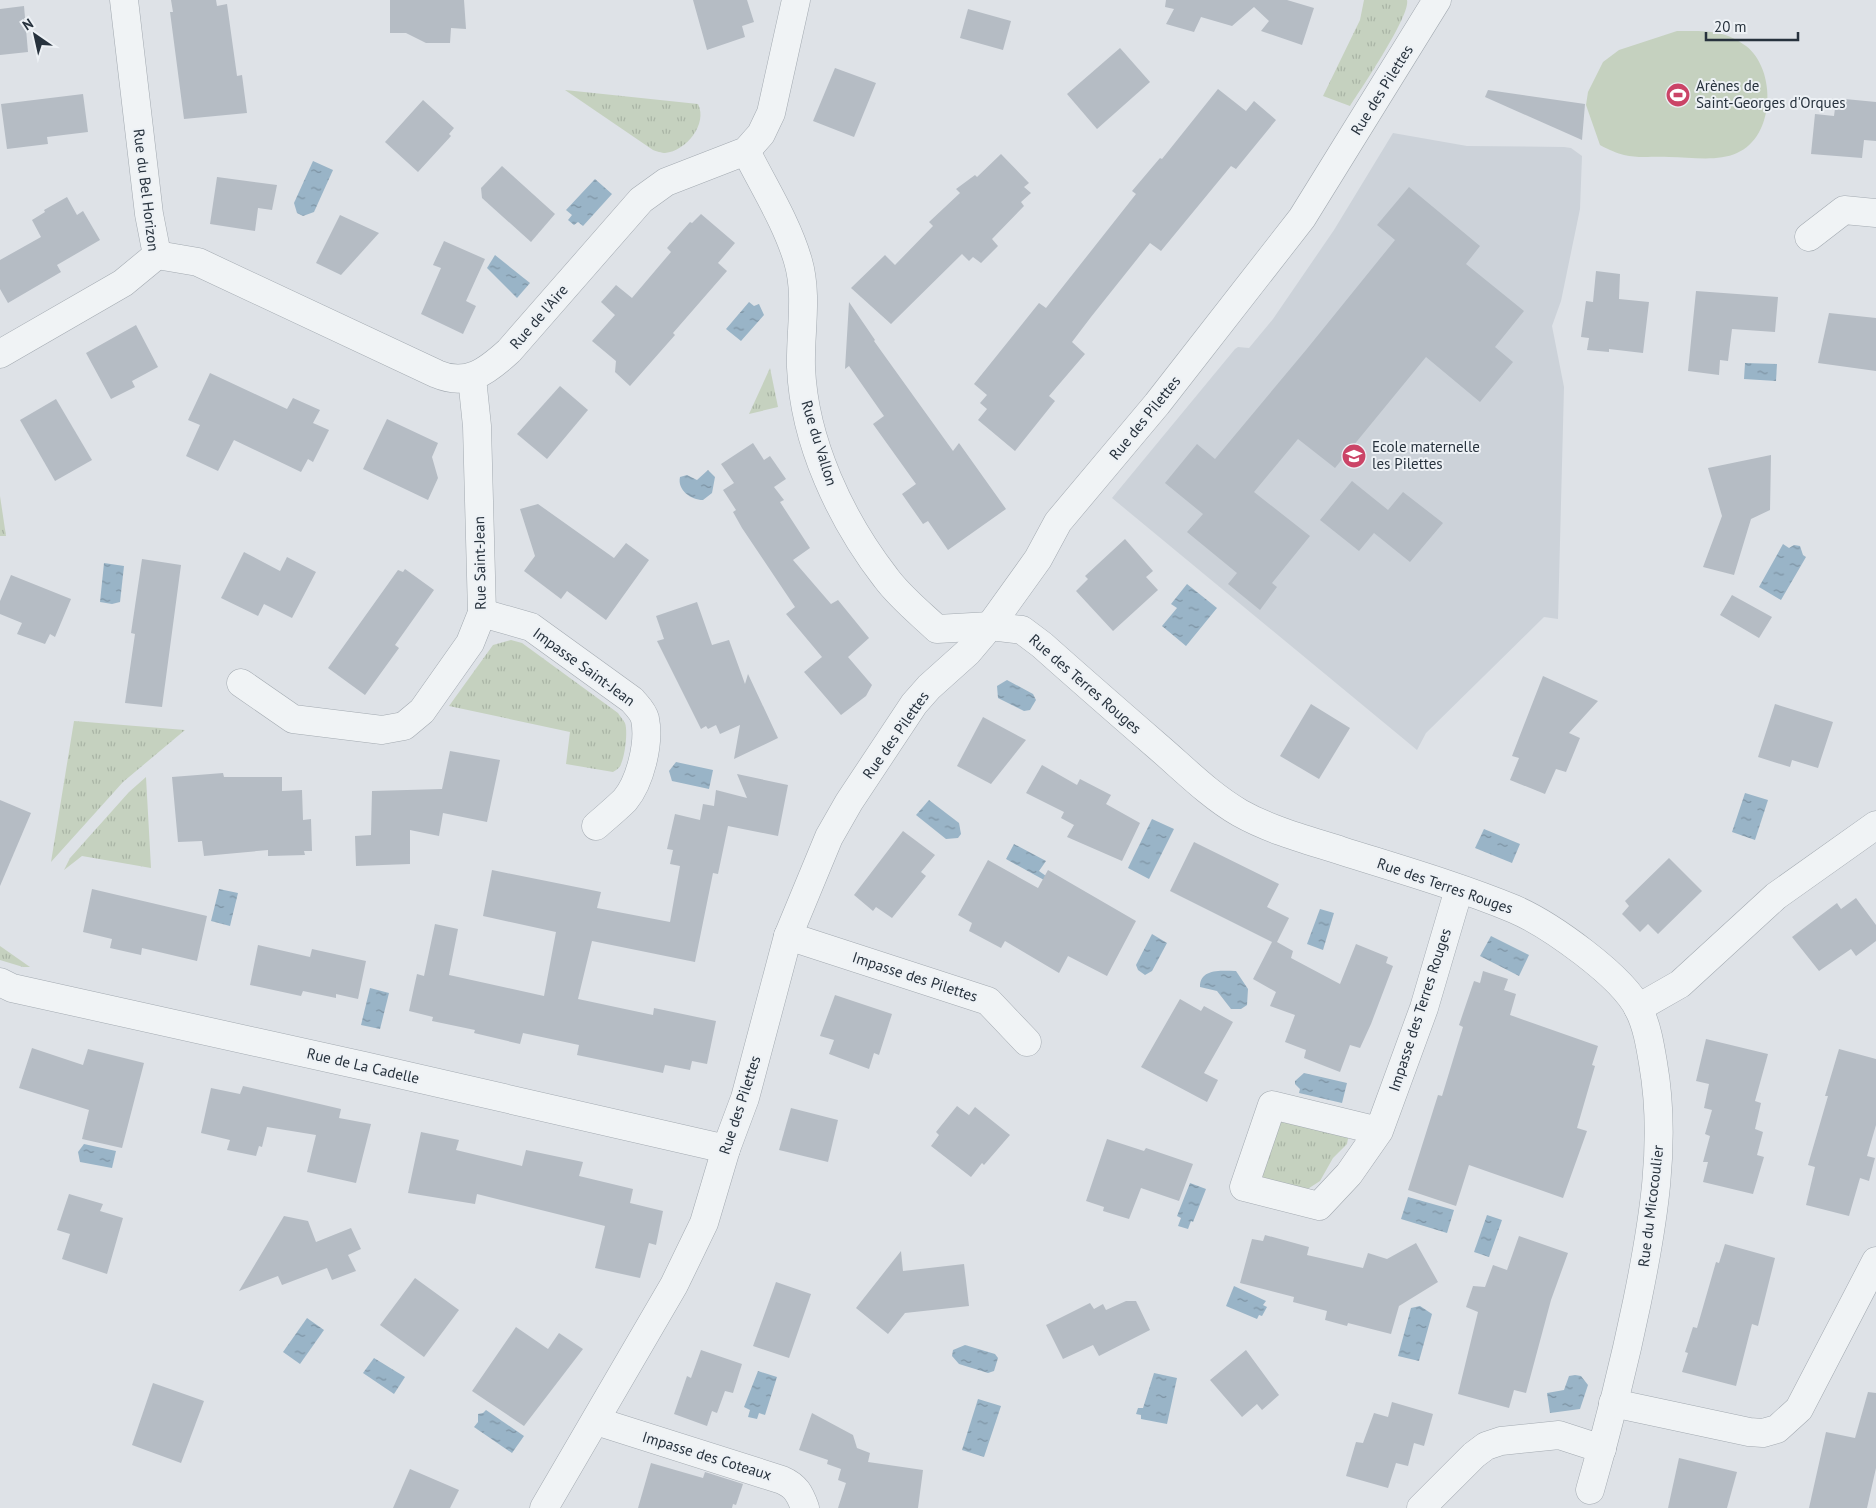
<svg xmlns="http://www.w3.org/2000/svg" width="1876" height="1508" font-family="'PT Sans',sans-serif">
	<defs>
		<pattern id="grass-tufts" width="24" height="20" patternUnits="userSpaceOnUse" patternTransform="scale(1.25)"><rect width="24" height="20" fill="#c5d1bf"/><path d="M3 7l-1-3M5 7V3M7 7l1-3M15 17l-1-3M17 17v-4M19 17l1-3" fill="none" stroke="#a9b4a5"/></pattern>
		<pattern id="water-ripples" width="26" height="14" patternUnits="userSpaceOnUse" patternTransform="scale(1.25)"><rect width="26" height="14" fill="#99b4c7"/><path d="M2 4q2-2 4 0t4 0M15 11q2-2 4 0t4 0" fill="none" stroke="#7d93a3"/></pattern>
	</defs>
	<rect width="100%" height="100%" fill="#dee2e7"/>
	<polygon fill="#ccd2d9" points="1393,133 1467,146 1564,147 1571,148 1582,156 1580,209 1561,301 1552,326 1564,387 1558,619 1544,617 1426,733 1417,750 1112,498 1235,349 1238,347 1249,348 1273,319 1334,230"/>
	<g fill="url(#grass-tufts)">
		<path d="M 1364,0 L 1407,0 C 1411,15 1361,89 1350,106 L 1323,96 L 1360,20 Z"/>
		<path d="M 565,90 L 698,104 C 708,124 686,151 665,153 C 662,153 656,151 653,150 Z"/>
		<polygon points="770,368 778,407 749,414"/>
		<polygon points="0,496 6,536 0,536"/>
		<path d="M 511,640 L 522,643 L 618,713 C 620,716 623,720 625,723 C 628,732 625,755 621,764 C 620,768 616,770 613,772 L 566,764 L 570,732 L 449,706 L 493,645 Z"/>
		<polygon points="74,721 185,730 123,782 51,862"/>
		<polygon points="146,777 151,868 82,856 64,870 70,858 129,792"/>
		<polygon points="0,946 30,967 23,967 0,960"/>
		<polygon points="1282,1117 1349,1133 1347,1144 1333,1158 1320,1181 1297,1196 1261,1179"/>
	</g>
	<path fill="#c5d1bf" d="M 1677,31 C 1703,31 1724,29 1746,46 C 1777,70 1775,137 1737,153 C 1717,162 1691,157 1669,157 C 1639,156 1629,161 1600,145 L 1586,105 L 1588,92 L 1603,62 L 1619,50 Z"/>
	<g fill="url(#water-ripples)">
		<polygon points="313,161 333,170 314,212 303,216 297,213 294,203"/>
		<polygon points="595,179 612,194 583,226 578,222 574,225 568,220 572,215 566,210"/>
		<polygon points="495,255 530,283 517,298 487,268"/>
		<polygon points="749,302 754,306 759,304 764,315 741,341 726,329"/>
		<polygon points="1745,363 1777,364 1776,381 1744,379"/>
		<path d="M 708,470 L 715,477 L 712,493 L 703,500 C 691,500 677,490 680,477 L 687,475 L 697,480 Z"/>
		<polygon points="1783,544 1789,548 1794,545 1800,546 1803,555 1806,557 1781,600 1759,587"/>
		<polygon points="104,563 124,566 120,602 112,604 100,602"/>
		<polygon points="1187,584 1217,608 1186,646 1162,626 1177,608 1171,604"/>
		<polygon points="1007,680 1033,694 1036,700 1030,710 1024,711 998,698 997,686"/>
		<polygon points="676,762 713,770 709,789 672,781 669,771"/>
		<polygon points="1745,793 1768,800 1755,840 1732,832"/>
		<polygon points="929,800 959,823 961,834 958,838 946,839 916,815"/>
		<polygon points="1152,819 1174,829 1149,879 1128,868"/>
		<polygon points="1484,829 1520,844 1512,863 1475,848"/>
		<polygon points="1014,844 1046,861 1039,871 1046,876 1044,880 1006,859"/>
		<polygon points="219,889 238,893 230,926 211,921"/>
		<polygon points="1320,909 1334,913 1323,950 1307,944"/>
		<polygon points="1152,934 1167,943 1152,971 1145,975 1138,970 1136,965"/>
		<polygon points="1491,936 1529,955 1519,976 1480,956"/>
		<path d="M 1236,971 L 1248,989 L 1247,1005 L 1241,1009 L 1231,1009 L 1217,991 L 1200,987 C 1200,968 1222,971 1236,971 Z"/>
		<polygon points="370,988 389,993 380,1029 361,1025"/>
		<polygon points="1304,1073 1347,1083 1342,1103 1299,1093 1300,1089 1295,1084 1295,1081"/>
		<polygon points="84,1144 116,1151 112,1168 80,1162 78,1152"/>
		<polygon points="1190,1183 1206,1189 1193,1222 1191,1221 1188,1229 1178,1226 1181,1218 1177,1216"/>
		<polygon points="1408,1197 1454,1210 1447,1233 1401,1219"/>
		<polygon points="1487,1215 1502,1220 1489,1257 1474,1252"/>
		<polygon points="1234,1286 1266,1301 1263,1305 1267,1307 1262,1316 1259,1315 1257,1319 1226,1306"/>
		<polygon points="1420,1306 1432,1314 1419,1361 1398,1356 1411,1308"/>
		<polygon points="307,1318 324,1330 300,1364 283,1352"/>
		<polygon points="965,1345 995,1354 998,1358 994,1371 988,1373 959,1364 952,1356 953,1350"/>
		<polygon points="374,1358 405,1377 394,1394 363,1373"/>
		<polygon points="758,1371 777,1377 765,1415 759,1413 757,1419 748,1417 750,1410 744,1407"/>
		<polygon points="1154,1373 1177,1378 1167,1424 1141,1419 1141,1415 1136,1414 1138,1408 1143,1408"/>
		<polygon points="1575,1375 1581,1376 1588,1385 1580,1409 1550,1413 1547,1393 1564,1390 1569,1376"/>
		<polygon points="978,1399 1001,1406 984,1457 962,1450"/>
		<polygon points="486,1410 524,1436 512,1453 474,1427 478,1422 478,1414 483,1413"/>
	</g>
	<g fill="#b5bcc4">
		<polygon points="171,0 216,0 217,6 227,4 237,76 242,75 247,113 184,119 170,12 173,12"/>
		<polygon points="390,0 464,0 466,29 451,28 450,43 426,43 406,33 390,33"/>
		<polygon points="693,0 747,0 754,22 742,26 745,37 707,50"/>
		<polygon points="1166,0 1287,0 1314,8 1302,45 1261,31 1269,21 1254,7 1232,26 1201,17 1194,32 1166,24 1174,9 1165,7"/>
		<polygon points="24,6 28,52 0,55 0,9"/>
		<polygon points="968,9 1011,21 1003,50 960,38"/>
		<polygon points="1120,48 1150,82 1097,129 1067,94"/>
		<polygon points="835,68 876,83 854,137 813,121"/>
		<polygon points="1218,89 1246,111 1254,101 1276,120 1236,169 1231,166 1161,251 1150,243 1091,317 1072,342 1085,354 1049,396 1055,401 1015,451 978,420 987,409 980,403 987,395 974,384 1039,303 1046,308 1136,194 1132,191 1160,158 1162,159"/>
		<polygon points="1488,90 1585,104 1582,140 1485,97"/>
		<polygon points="83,94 88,132 47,137 48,144 7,149 1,104"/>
		<polygon points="1845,99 1876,102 1876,141 1864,140 1862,158 1811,154 1815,114 1834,116 1836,101 1844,102"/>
		<polygon points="423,100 454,128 449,134 451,136 418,172 385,142"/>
		<polygon points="1001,154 1029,183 1024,187 1031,193 1021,202 1024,206 992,239 998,246 981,263 973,257 969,261 962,254 891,324 851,288 885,255 895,265 933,226 929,222 960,193 956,189 975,175 977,177"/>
		<polygon points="502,166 555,214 531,242 482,198 481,188"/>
		<polygon points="217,177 277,185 272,210 258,208 255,231 210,224"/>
		<polygon points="1409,187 1480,246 1466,264 1524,311 1495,347 1513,362 1480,402 1426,357 1335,468 1298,439 1254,492 1310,536 1272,583 1277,587 1260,610 1228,584 1237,573 1187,532 1203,514 1165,483 1197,444 1215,459 1306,350 1395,240 1377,225"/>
		<polygon points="67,197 77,215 83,211 100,240 57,265 61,272 8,303 0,289 0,260 41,237 32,220 45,212 44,210"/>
		<polygon points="701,214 735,243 718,263 727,271 673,333 675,335 630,386 615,372 616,361 592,341 615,315 601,302 616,285 632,298 671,252 667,248 690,222 692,223"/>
		<polygon points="340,215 379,233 341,275 316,263"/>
		<polygon points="444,241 485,259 466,301 476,306 463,334 421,314 441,268 433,265"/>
		<polygon points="1596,271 1620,274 1619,299 1649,302 1643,353 1609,349 1609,352 1587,350 1589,338 1581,337 1586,301 1593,302"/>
		<polygon points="1696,291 1778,297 1775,332 1732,329 1728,361 1720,360 1719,375 1688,371"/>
		<polygon points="849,302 875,340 874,341 953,451 959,443 1006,509 948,550 928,521 923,524 902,494 916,484 873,424 884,416 849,366 845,369"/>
		<polygon points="1829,313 1876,318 1876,371 1818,363"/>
		<polygon points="136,325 158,367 132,381 135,387 111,399 86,353"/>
		<polygon points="210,373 287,409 293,398 320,410 313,423 329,430 313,462 308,459 301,472 234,440 218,471 186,456 200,425 188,420"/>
		<polygon points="560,386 588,410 547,459 517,434"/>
		<polygon points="56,399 92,460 55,481 20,420"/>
		<polygon points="387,419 438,443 432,457 438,478 428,500 363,469"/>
		<polygon points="753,443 764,460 770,456 786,479 774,487 784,500 780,502 810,548 793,560 831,604 838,600 869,638 848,657 872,685 866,696 841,715 804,672 822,657 786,614 795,607 742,528 733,512 736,510 723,490 734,483 721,464"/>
		<polygon points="1771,455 1770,510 1751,519 1734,575 1703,567 1722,516 1708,468"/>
		<polygon points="1352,481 1388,510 1403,492 1443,523 1410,562 1374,533 1359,551 1320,520"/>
		<polygon points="538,504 614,558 626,543 649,560 606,620 567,591 561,599 524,571 535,556 520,509"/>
		<polygon points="1125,539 1153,571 1146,577 1158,590 1113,631 1076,591 1088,579 1085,576"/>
		<polygon points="244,552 280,571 287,557 316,572 292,618 264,604 258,616 221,598"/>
		<polygon points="142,559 181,565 162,707 125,703 135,634 131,633"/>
		<polygon points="405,569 434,590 395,645 399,648 365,695 328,668 398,570 403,572"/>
		<polygon points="11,575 71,599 55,637 50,634 45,644 17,634 22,623 0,614 0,601"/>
		<polygon points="1732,595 1772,617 1759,638 1720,615"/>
		<polygon points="697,602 712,645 729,640 745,684 748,674 778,738 734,759 740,725 720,734 716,725 708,729 706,726 701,729 657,641 664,639 656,616"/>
		<polygon points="1543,676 1598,701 1569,733 1580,738 1566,772 1556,769 1545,794 1510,780 1519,758 1512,756"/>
		<polygon points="1311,704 1350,728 1319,779 1280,756"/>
		<polygon points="1775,704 1833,722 1818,768 1792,760 1790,767 1758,757"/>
		<polygon points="983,717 1026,740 991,784 957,766"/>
		<polygon points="450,751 500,760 487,822 443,813 439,836 410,830 410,864 356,866 355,836 371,835 372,791 442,789"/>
		<polygon points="1042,765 1077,785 1080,779 1111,795 1106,804 1140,823 1122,861 1067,837 1074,825 1061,818 1064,812 1026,793"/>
		<polygon points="223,773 224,777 282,777 282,791 302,790 303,820 311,819 312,851 304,851 305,855 268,856 268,850 204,856 202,841 178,842 172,777"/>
		<polygon points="737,774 788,785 778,836 728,826 718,874 713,873 695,962 592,941 578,999 653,1015 654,1008 716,1021 707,1064 692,1061 690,1070 665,1065 663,1073 577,1055 579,1045 523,1033 520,1044 474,1033 475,1030 432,1021 433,1017 409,1011 417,974 424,976 435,924 458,929 449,975 544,996 556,932 483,916 492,870 601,892 597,908 670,922 680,866 670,864 673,850 667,849 675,814 700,820 703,804 714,806 716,790 747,798"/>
		<polygon points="0,800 31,813 0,886"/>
		<polygon points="903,831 935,855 921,872 926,876 892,918 876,907 873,911 854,895"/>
		<polygon points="1194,842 1279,884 1267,907 1289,918 1277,942 1293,951 1291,958 1340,984 1356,944 1388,957 1386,963 1393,966 1371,1024 1360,1048 1350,1045 1340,1072 1304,1058 1306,1050 1285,1042 1295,1015 1270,1006 1276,992 1253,979 1272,942 1170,891"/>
		<polygon points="1669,858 1702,891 1658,934 1648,924 1640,932 1622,914 1629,906 1625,901"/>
		<polygon points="988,860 1038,888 1048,870 1136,921 1107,976 1068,956 1059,973 1005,941 1001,948 969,931 972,923 958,915"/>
		<polygon points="92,889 207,916 197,961 142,948 141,955 110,948 112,939 83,932"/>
		<polygon points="1856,898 1876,925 1876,941 1856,956 1851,949 1819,971 1792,937 1837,903 1841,909"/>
		<polygon points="258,945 310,957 312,949 366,961 358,999 336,994 336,998 303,991 301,996 250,985"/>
		<polygon points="1483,971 1508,979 1504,990 1516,994 1510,1015 1598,1046 1592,1065 1595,1066 1577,1128 1587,1131 1563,1198 1469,1165 1456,1206 1408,1190 1438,1095 1442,1096 1463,1027 1459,1025 1474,981 1480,983"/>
		<polygon points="835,995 892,1014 879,1055 874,1053 869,1069 829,1054 834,1040 820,1036"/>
		<polygon points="1180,999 1201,1011 1204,1006 1233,1022 1204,1073 1218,1080 1207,1102 1141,1067"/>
		<polygon points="1706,1039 1768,1054 1755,1101 1761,1103 1755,1129 1763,1132 1757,1155 1764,1157 1753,1194 1703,1182 1708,1162 1703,1162 1710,1136 1705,1134 1712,1110 1704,1108 1709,1084 1696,1081"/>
		<polygon points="32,1048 83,1065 88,1049 144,1063 122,1148 82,1139 89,1110 19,1088"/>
		<polygon points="1839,1049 1876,1059 1876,1125 1867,1156 1875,1158 1869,1181 1860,1178 1849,1216 1806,1205 1815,1167 1808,1165 1828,1096 1825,1096"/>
		<polygon points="243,1086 341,1109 339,1118 371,1124 356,1183 307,1172 316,1135 267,1127 262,1147 259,1146 256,1156 227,1150 230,1140 201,1133 211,1088 240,1094"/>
		<polygon points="957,1106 969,1115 975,1107 1010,1135 984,1165 982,1163 971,1177 931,1146 939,1135 936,1132"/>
		<polygon points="791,1108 838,1120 828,1162 779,1150"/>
		<polygon points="421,1132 459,1140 456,1150 522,1166 526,1150 583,1162 579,1176 633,1189 630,1203 663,1211 656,1245 649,1243 640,1278 595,1268 605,1226 477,1194 475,1204 408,1193"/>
		<polygon points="1107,1139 1144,1151 1146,1148 1193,1164 1179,1201 1141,1188 1129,1219 1103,1211 1104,1207 1086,1201"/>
		<polygon points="69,1194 103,1204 100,1211 123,1218 107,1274 62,1259 70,1234 57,1230"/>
		<polygon points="284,1216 308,1221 316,1242 351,1228 361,1249 348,1255 356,1271 332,1280 327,1268 282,1285 278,1276 239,1291"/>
		<polygon points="1265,1235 1309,1247 1307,1255 1363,1268 1368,1253 1387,1259 1416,1243 1438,1282 1399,1306 1391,1334 1348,1323 1347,1326 1325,1320 1327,1311 1293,1302 1294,1297 1240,1283 1252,1239 1263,1241"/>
		<polygon points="1519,1236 1568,1253 1551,1300 1526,1393 1514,1390 1509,1408 1458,1394 1478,1312 1466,1307 1473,1286 1485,1287 1493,1265 1507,1270"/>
		<polygon points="1725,1244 1775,1258 1758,1326 1752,1324 1736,1386 1682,1372 1688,1353 1685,1352 1693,1327 1697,1328 1716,1262 1719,1263"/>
		<polygon points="901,1251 903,1271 964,1264 969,1306 905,1313 888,1334 856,1308"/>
		<polygon points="415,1278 459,1310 424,1357 380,1325"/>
		<polygon points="776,1282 811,1294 789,1358 753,1346"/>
		<polygon points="1126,1301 1136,1301 1150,1330 1099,1356 1093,1345 1063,1359 1046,1325 1090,1303 1094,1309 1103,1304 1106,1310"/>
		<polygon points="516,1327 548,1349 559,1333 583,1349 524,1426 472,1391"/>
		<polygon points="701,1350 742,1364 733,1393 725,1391 717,1413 712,1411 707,1426 674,1414 687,1376 691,1378"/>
		<polygon points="1246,1350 1279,1395 1262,1410 1257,1404 1242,1417 1210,1380"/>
		<polygon points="153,1383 204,1401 181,1463 132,1445"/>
		<polygon points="1868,1392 1876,1393 1876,1468 1867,1508 1809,1508 1826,1432 1855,1438"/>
		<polygon points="1392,1402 1433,1414 1424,1446 1414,1443 1408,1466 1396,1463 1388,1488 1346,1476 1356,1442 1363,1443 1374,1413 1388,1417"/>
		<polygon points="812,1413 853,1435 857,1448 870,1453 868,1462 923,1470 918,1508 838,1508 846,1483 838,1480 841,1469 827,1464 828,1460 799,1450"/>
		<polygon points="1679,1458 1737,1472 1727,1508 1668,1508"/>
		<polygon points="651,1463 703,1478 705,1472 743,1484 736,1505 733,1504 732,1508 638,1508"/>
		<polygon points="410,1469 459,1490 450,1508 393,1508"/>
	</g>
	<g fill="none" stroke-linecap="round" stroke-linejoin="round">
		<defs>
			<g id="minor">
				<path d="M 746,151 C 764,187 787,223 798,261 C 808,295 800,332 801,367 C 804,442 841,520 886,578 C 900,597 920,613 937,629 L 990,626 L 1022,630 L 1042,645 C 1080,679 1118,712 1156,745 C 1183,768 1209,795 1240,813 C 1272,831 1308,840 1342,851 C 1399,869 1458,886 1514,909 C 1549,924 1623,976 1639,1010 C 1647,1026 1650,1045 1653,1063 C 1667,1142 1653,1224 1637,1302 C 1624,1365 1608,1428 1590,1490"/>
				<polyline points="1809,237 1844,210 1876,213"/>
				<path d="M 157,255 L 198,262 L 437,374 C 467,387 487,371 509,351 L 641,200 L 666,182 L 746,151 L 761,134 L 771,113 L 796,0"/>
				<polyline points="0,354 123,283 157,255 149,214 124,0"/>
				<path d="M 482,613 L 531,627 L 632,700 C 637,706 643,711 645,719 C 650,743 640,782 625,800 C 616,809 605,818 596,826"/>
				<polyline points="241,683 293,719 382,730 404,726 422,711 470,643 482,613 477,426 472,378"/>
				<polyline points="788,936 988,1001 1027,1042"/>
				<polyline points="0,982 12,988 364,1066 726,1149"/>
				<polyline points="1638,1008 1680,984 1776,896 1876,825"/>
				<polyline points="1379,1131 1272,1105 1244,1187 1319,1206 1349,1174 1379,1131 1424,1008 1459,889"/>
				<polyline points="1613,1403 1749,1432 1763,1433 1777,1429 1799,1409 1876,1261"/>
				<path d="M 596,1421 L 782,1480 C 796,1486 800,1494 805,1508"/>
				<polyline points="544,1508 674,1285 704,1223 726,1149 745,1098 788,936 829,837 849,802 914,704 929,687 968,652 990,626 1038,559 1058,522 1157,404 1302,218 1437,0"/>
				<polyline points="1421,1508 1474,1455 1486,1446 1501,1441 1559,1435 1602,1449"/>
			</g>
		</defs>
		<use href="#minor" stroke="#a3aab1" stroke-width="29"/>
		<use href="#minor" stroke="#f0f3f5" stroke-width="28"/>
	</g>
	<defs>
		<symbol id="stadium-disc" viewBox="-11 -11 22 22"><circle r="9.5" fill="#cb4467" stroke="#edf1f5"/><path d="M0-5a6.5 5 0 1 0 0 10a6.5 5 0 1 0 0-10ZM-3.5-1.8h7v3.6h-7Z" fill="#fff"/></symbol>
		<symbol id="school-disc" viewBox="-11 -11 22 22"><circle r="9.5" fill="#cb4467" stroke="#edf1f5"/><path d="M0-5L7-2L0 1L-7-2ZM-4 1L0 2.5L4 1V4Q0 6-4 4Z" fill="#fff"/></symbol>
	</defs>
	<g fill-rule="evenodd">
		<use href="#stadium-disc" x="1664" y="81" width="28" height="28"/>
		<use href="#school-disc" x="1340" y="442" width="28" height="28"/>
	</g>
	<g text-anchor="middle" stroke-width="4" stroke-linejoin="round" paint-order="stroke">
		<g font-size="15" fill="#27323d" stroke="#edf1f5" text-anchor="start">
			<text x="1696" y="91">Arènes de<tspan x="1696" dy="17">Saint-Georges d'Orques</tspan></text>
			<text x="1372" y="452">Ecole maternelle<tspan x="1372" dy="17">les Pilettes</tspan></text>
		</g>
		<g font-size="15" fill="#27323d" stroke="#edf1f5">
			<text transform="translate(1382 90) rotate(-58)" y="5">Rue des Pilettes</text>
			<text transform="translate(146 190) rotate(83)" y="5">Rue du Bel Horizon</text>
			<text transform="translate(539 317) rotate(-49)" y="5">Rue de l'Aire</text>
			<text transform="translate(1145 418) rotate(-51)" y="5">Rue des Pilettes</text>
			<text transform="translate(819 443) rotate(73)" y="5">Rue du Vallon</text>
			<text transform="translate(480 563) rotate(-91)" y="5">Rue Saint-Jean</text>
			<text transform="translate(584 667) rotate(36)" y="5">Impasse Saint-Jean</text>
			<text transform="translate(1085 684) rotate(41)" y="5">Rue des Terres Rouges</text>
			<text transform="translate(896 735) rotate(-55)" y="5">Rue des Pilettes</text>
			<text transform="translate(1445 886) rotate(19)" y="5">Rue des Terres Rouges</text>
			<text transform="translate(915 977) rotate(18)" y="5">Impasse des Pilettes</text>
			<text transform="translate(1420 1010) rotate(-72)" y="5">Impasse des Terres Rouges</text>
			<text transform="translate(363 1066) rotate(13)" y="5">Rue de La Cadelle</text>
			<text transform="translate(740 1105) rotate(-72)" y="5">Rue des Pilettes</text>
			<text transform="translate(1651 1206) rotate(-83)" y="5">Rue du Micocoulier</text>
			<text transform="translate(707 1456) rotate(17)" y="5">Impasse des Coteaux</text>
		</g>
	</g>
	<g transform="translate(35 35) rotate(326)" stroke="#edf1f5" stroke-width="4" paint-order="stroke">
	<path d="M0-4L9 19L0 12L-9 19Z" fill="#27323d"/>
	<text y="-8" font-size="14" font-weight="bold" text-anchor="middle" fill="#27323d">N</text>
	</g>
	<path d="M1706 32v8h92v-8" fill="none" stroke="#27323d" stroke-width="2.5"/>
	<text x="1714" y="32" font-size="15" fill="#27323d" stroke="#edf1f5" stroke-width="4" paint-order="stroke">20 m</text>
</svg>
